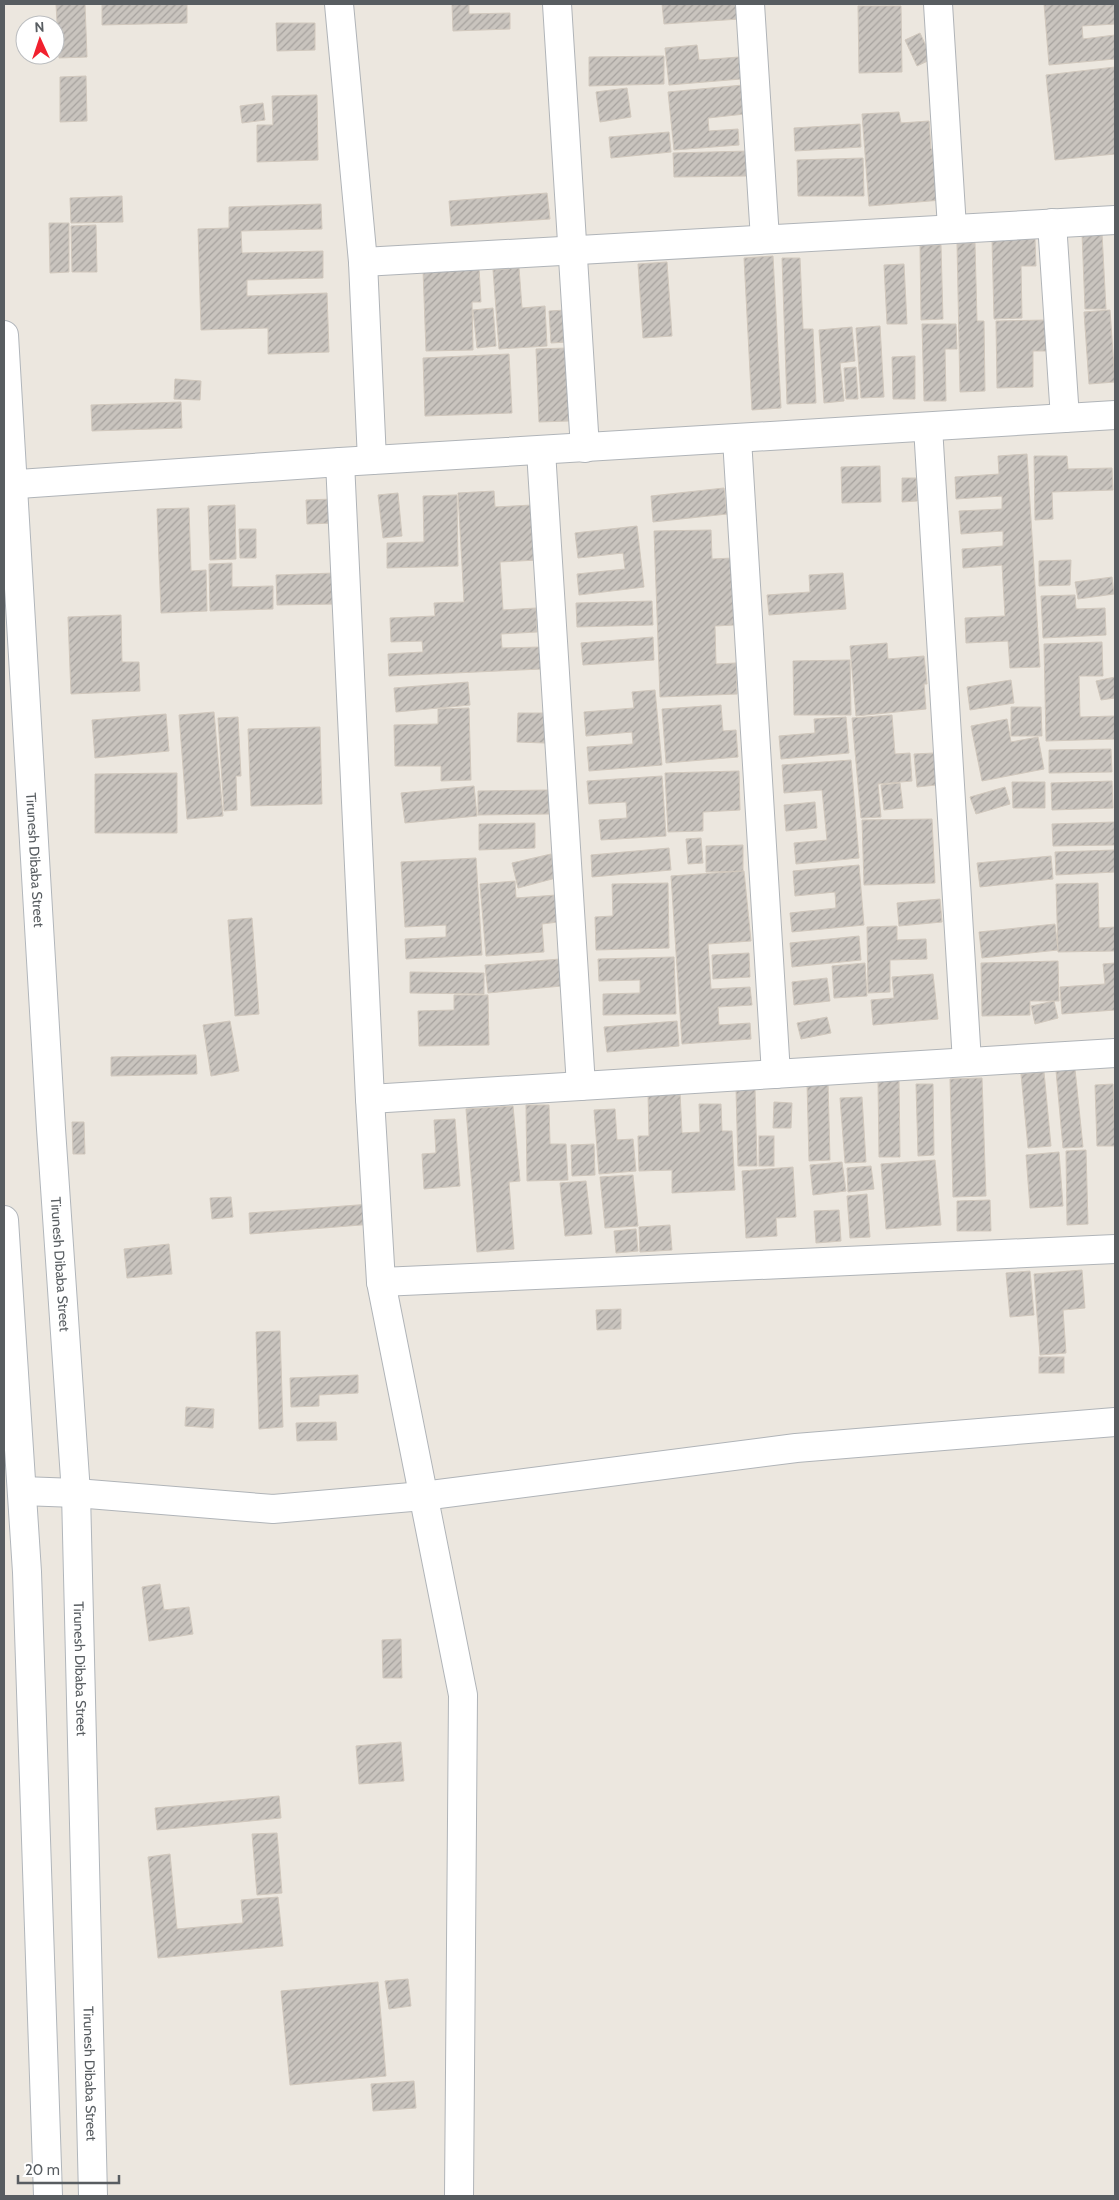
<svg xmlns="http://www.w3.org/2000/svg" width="1119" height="2200" font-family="Cabin,sans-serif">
	<defs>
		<pattern id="building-hatch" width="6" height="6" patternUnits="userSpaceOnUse" patternTransform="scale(1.25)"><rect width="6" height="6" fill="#c9c4be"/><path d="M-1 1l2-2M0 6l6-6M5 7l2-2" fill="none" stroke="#a6a29e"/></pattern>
	</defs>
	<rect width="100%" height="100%" fill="#ece7df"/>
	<g fill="url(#building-hatch)" stroke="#d1c8bd">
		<polygon points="56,4 85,4 87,57 59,58"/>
		<polygon points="102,4 187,4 187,23 102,25"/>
		<polygon points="452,4 469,4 469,14 510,13 510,29 453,31"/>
		<polygon points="662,4 739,4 740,19 664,24"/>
		<polygon points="1044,4 1115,4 1115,24 1082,26 1083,39 1115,35 1115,59 1049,65"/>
		<polygon points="858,6 901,6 902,72 859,73"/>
		<polygon points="276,23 315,23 315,50 277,51"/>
		<polygon points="920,33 932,59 917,66 905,40"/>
		<polygon points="697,45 699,60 739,57 741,79 669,85 665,48"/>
		<polygon points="664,56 664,84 589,86 589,57"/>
		<polygon points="1115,67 1115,154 1055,160 1046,75"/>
		<polygon points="86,76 87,121 60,122 60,77"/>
		<polygon points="743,85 745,114 708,118 709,131 738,129 739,145 674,150 668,92"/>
		<polygon points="627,88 631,117 600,122 596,92"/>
		<polygon points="317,95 318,160 257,162 257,125 273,125 272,96"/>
		<polygon points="263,103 265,120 242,123 240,106"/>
		<polygon points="899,112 901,123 929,121 931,149 938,149 942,200 869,206 862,114"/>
		<polygon points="860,124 861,147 795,151 794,128"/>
		<polygon points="669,132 671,152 611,158 609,137"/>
		<polygon points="748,151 748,176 674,177 673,153"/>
		<polygon points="863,158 864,196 798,196 797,160"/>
		<polygon points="547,193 550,219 451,226 449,201"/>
		<polygon points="122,196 123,222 71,223 70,198"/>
		<polygon points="321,204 322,229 241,231 242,253 323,251 323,278 247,280 247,296 327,293 329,352 268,354 268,328 201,330 198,229 229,228 229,207"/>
		<polygon points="49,223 69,223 69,272 50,273"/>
		<polygon points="96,225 97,272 72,272 71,226"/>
		<polygon points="1102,233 1106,309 1085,309 1082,234"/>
		<polygon points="1035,239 1036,266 1021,266 1022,318 994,319 992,240"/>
		<polygon points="957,243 975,243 977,321 984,321 985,391 960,392"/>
		<polygon points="920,245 941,245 943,319 921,320"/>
		<polygon points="773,256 781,408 752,410 744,258"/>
		<polygon points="782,258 800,258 803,329 813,329 816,403 787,404"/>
		<polygon points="667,262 672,336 643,338 638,264"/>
		<polygon points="904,264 907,324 887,324 884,265"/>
		<polygon points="479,268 481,302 472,302 473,350 426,351 423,270"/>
		<polygon points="519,268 522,308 545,306 547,346 499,349 493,270"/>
		<polygon points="493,308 496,346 477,348 473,310"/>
		<polygon points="566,310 567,342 551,343 549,311"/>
		<polygon points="1110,310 1115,382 1089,384 1084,312"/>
		<polygon points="1046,320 1047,351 1033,351 1033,387 997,388 996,321"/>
		<polygon points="922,324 956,324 957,349 945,349 946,401 924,401"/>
		<polygon points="880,326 884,397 861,398 856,328"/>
		<polygon points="852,327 855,361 840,363 844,401 824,403 819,330"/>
		<polygon points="567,348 569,421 539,422 536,349"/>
		<polygon points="509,354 512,413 425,416 423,358"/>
		<polygon points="915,356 915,399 893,399 892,357"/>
		<polygon points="856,367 858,399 846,399 844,368"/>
		<polygon points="175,379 201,381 200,400 174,399"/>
		<polygon points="181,402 182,428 92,431 91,405"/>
		<polygon points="1027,454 1040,667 1010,668 1008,641 966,643 965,618 1005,616 1002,565 963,568 962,549 1003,546 1003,531 961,534 959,511 1002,509 1002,496 956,499 955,477 999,474 998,456"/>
		<polygon points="1034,456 1067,456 1068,469 1112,468 1113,490 1052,492 1053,519 1035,520"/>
		<polygon points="880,466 881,502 842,503 841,467"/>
		<polygon points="902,478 916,478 917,501 902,502"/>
		<polygon points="724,488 727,514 653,522 651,496"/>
		<polygon points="494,491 495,507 532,505 538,560 500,562 503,610 536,608 537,632 501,634 502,648 540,647 542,669 389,676 388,654 423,652 422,641 391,642 390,618 435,616 434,603 464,602 458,493"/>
		<polygon points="398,493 402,536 383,538 378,495"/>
		<polygon points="457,495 458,566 387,568 387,543 424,542 423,496"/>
		<polygon points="333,499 335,523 307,524 306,500"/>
		<polygon points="235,505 236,559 210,560 208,506"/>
		<polygon points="189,508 191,571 206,570 207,611 161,613 157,509"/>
		<polygon points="637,526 644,587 579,595 577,574 625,569 623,553 578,558 575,533"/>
		<polygon points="239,529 256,529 256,558 240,558"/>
		<polygon points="711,530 712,559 733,558 734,625 715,626 716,664 736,663 737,694 660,697 654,531"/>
		<polygon points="1071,560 1070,585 1039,586 1039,561"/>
		<polygon points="232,563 232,587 273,586 273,609 210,611 209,564"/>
		<polygon points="335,573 335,604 277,605 276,575"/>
		<polygon points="843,573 846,609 769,615 767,595 810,592 809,575"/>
		<polygon points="1112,577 1114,594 1078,599 1075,582"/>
		<polygon points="1075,595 1076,609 1105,608 1106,635 1043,638 1041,596"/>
		<polygon points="652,601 653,625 577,627 576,603"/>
		<polygon points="121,615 122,662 139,662 140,691 71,694 68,617"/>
		<polygon points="653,637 654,660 583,665 581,643"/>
		<polygon points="1102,642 1103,676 1079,676 1080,717 1115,716 1115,739 1046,741 1044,644"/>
		<polygon points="887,643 888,659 924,656 927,684 924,684 926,709 856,716 850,646"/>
		<polygon points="850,660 851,715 794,715 793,661"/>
		<polygon points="1115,677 1115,698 1101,700 1096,681"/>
		<polygon points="1011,680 1014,703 970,710 967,687"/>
		<polygon points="468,682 470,705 396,712 394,688"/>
		<polygon points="655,690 662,765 589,771 587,747 633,744 632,732 586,736 584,712 634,708 632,692"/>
		<polygon points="721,705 723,731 736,730 738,757 666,763 662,709"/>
		<polygon points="1011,707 1041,707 1042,736 1011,736"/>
		<polygon points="469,708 471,780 441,781 441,766 395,766 394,725 438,724 438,709"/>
		<polygon points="214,712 223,816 187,819 179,715"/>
		<polygon points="518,713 546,713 545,743 517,742"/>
		<polygon points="166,714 169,751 95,758 92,720"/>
		<polygon points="892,715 895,754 910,753 912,781 878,784 881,817 861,818 852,718"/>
		<polygon points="238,717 241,776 236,776 237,810 224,811 218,718"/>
		<polygon points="846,717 849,753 781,759 779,736 815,733 814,719"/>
		<polygon points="1007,719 1011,742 1038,737 1044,769 982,781 971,726"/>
		<polygon points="320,727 322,804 251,806 248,729"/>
		<polygon points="1111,749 1112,772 1049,773 1049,750"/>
		<polygon points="934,753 936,785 917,787 914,754"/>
		<polygon points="851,760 859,858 796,864 794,843 827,840 822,790 784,793 782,765"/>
		<polygon points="739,771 740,810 703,812 703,831 668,832 665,773"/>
		<polygon points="177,773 177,833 95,833 95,774"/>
		<polygon points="662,776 666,836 601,840 599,820 627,818 626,802 589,804 587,781"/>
		<polygon points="1112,781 1113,808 1052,810 1051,783"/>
		<polygon points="1012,782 1045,782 1045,808 1013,808"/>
		<polygon points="900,783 903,808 884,810 881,785"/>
		<polygon points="474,786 477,816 405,823 401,793"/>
		<polygon points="1005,787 1010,804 976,814 970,797"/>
		<polygon points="548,790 549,814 478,815 478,791"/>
		<polygon points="815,802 817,828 786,831 784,805"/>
		<polygon points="932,819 935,883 864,885 862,820"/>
		<polygon points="1115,822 1115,845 1053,846 1052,824"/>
		<polygon points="535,823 535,848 479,850 479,824"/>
		<polygon points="701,838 703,863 688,864 686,839"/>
		<polygon points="743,845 743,871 706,872 706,846"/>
		<polygon points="669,848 671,870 592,877 591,855"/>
		<polygon points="1115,850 1115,872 1056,875 1055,852"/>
		<polygon points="551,854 556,878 518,888 512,863"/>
		<polygon points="1051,856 1053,879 980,887 977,863"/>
		<polygon points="476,858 482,955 406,959 405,939 446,937 446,925 405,927 401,862"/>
		<polygon points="859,865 864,925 792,932 790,913 836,908 835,892 795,896 793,871"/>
		<polygon points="744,871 751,941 708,944 711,989 750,987 752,1005 718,1007 719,1025 750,1023 751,1039 682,1044 671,876"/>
		<polygon points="515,881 516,898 556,895 558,922 542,924 544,952 486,956 480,884"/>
		<polygon points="668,883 669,948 596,950 595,917 613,916 612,884"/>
		<polygon points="1098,883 1099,928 1115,927 1115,951 1058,952 1056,884"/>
		<polygon points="940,899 942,922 899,926 897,903"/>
		<polygon points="252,918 259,1014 235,1016 228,920"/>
		<polygon points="1055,924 1058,950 982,958 979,932"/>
		<polygon points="897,926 897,940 926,939 927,959 890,960 890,992 868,993 867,927"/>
		<polygon points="859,936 861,960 792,967 790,943"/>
		<polygon points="749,953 750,977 713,979 712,955"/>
		<polygon points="674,957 676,1014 603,1015 603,994 640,993 640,980 599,981 598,959"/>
		<polygon points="560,959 562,986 488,993 485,965"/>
		<polygon points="1058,961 1059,1001 1030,1001 1030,1015 982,1016 981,963"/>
		<polygon points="865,963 867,996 834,998 832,966"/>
		<polygon points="1115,963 1115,1010 1062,1014 1060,987 1105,984 1103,964"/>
		<polygon points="410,972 484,973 484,994 410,993"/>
		<polygon points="933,974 938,1019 873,1025 871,1000 894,998 892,977"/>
		<polygon points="827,978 830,1001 794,1005 792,982"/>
		<polygon points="454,995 488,995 489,1045 419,1046 418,1011 454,1010"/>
		<polygon points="1054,1001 1058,1018 1035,1024 1031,1006"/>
		<polygon points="827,1017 831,1033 801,1039 797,1023"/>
		<polygon points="230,1021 239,1071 211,1076 203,1025"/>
		<polygon points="677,1021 679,1046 607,1052 604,1027"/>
		<polygon points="196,1055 197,1074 111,1076 111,1057"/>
		<polygon points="1075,1069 1083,1147 1063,1148 1056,1071"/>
		<polygon points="1044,1072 1051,1146 1028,1148 1021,1074"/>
		<polygon points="982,1078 986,1196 953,1197 950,1079"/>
		<polygon points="878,1080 899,1080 900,1157 879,1157"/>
		<polygon points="828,1082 830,1160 809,1161 807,1083"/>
		<polygon points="916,1084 933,1084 934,1155 918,1156"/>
		<polygon points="1113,1084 1115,1146 1097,1146 1095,1085"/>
		<polygon points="736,1089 755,1089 757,1166 738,1166"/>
		<polygon points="680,1092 682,1133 700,1132 699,1104 721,1104 722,1131 732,1131 735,1190 672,1193 672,1170 639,1171 638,1136 649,1136 648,1093"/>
		<polygon points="862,1097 866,1162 845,1163 840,1098"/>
		<polygon points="774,1102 792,1103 791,1128 773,1128"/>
		<polygon points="526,1105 549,1105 550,1144 566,1144 568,1180 527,1181"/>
		<polygon points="513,1106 520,1181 509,1182 514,1249 477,1252 466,1109"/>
		<polygon points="615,1109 617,1140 633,1139 636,1171 599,1174 594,1110"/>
		<polygon points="455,1119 460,1186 424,1189 422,1154 436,1153 434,1120"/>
		<polygon points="72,1122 84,1122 85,1154 73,1154"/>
		<rect x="759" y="1136" width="15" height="30"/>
		<polygon points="594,1144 595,1175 572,1176 571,1145"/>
		<polygon points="1086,1150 1088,1224 1067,1225 1066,1151"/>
		<polygon points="1059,1152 1063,1206 1030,1208 1026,1155"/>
		<polygon points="935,1160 941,1225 886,1229 881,1164"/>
		<polygon points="842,1162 846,1191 813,1195 810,1165"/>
		<polygon points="871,1166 874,1189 848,1192 847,1168"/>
		<polygon points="793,1167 796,1217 776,1218 777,1236 746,1238 742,1171"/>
		<polygon points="633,1175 638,1226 605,1228 600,1177"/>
		<polygon points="586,1181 592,1234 565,1236 560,1183"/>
		<polygon points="867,1194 870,1237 850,1238 847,1196"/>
		<polygon points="231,1197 233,1217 212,1219 210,1198"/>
		<polygon points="990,1200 991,1231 957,1231 957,1201"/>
		<polygon points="371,1204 373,1224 250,1234 249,1213"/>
		<polygon points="839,1210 841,1241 816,1243 814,1211"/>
		<polygon points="670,1225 672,1250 640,1252 639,1227"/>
		<polygon points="636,1229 638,1251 616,1253 614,1231"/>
		<polygon points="169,1244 172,1274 127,1278 124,1249"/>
		<polygon points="1082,1270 1085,1308 1063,1310 1066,1353 1040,1355 1034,1274"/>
		<polygon points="1030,1271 1034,1315 1010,1317 1006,1273"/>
		<polygon points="621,1309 621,1329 597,1330 596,1310"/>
		<polygon points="280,1331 283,1427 259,1429 256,1332"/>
		<rect x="1039" y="1357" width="25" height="16"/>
		<polygon points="358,1375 358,1393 319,1395 319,1406 291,1407 290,1378"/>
		<polygon points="186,1407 214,1409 213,1428 185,1426"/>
		<polygon points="336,1422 337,1440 297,1441 296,1423"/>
		<polygon points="160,1584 164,1610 189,1607 193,1634 149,1641 142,1587"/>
		<polygon points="401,1639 402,1678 383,1678 382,1640"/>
		<polygon points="401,1742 404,1781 359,1784 356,1746"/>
		<polygon points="279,1796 281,1818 157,1830 155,1808"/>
		<polygon points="277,1833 282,1893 257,1895 252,1834"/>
		<polygon points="170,1854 177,1929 243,1923 241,1900 278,1897 283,1946 158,1958 148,1857"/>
		<polygon points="408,1979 411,2006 389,2009 385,1981"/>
		<polygon points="378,1982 386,2076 290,2085 281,1991"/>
		<polygon points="414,2081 416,2108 373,2111 371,2084"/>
	</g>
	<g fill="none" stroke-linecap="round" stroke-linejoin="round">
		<defs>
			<g id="street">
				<polyline points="339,4 363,262 372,460"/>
				<polyline points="557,4 585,448"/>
				<polyline points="750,4 765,239"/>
				<polyline points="938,4 952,228"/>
				<polyline points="1052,223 1065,418"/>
				<polyline points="363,262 1115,220"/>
				<polyline points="928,427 967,1062"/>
				<polyline points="737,439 776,1074"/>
				<polyline points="541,451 581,1086"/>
				<polyline points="340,462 370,1099 381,1282 463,1695 459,2196"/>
				<polyline points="4,485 340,462 1115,415"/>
				<polyline points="370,1099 1115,1053"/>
				<polyline points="381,1282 1115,1249"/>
				<polyline points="22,1491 76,1493 273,1509 423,1496 796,1448 1115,1422"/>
			</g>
			<g id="secondary">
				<path id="s1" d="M 4,335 L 51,1129 L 76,1493 L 93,2196"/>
				<polyline points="4,1220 27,1572 48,2196"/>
			</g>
		</defs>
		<use href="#street" stroke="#b0b4b8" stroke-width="30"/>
		<use href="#secondary" stroke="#b1b6bb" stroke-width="30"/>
		<use href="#street" stroke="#fff" stroke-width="28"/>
		<use href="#secondary" stroke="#fff" stroke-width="28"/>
	</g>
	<g text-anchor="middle" stroke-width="4.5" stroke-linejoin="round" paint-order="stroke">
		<g font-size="14" fill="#585d61" stroke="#fff">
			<text dy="5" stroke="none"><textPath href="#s1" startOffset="526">Tirunesh Dibaba Street</textPath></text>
			<text dy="5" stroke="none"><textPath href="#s1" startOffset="931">Tirunesh Dibaba Street</textPath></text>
			<text dy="5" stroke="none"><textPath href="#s1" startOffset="1336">Tirunesh Dibaba Street</textPath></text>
			<text dy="5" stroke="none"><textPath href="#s1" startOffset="1741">Tirunesh Dibaba Street</textPath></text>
		</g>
	</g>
	<rect width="1119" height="2200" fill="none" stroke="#585d61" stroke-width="10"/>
	<g transform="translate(40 40) rotate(357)"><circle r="24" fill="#ffffff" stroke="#bcbec0"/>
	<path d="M0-4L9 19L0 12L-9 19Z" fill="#f1202e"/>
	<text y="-8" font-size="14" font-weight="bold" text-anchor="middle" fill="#585d61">N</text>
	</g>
	<path d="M18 2175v8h101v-8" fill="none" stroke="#585d61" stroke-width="2.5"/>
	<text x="25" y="2175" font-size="15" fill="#585d61" stroke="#ffffff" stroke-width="4" paint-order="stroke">20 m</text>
</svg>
